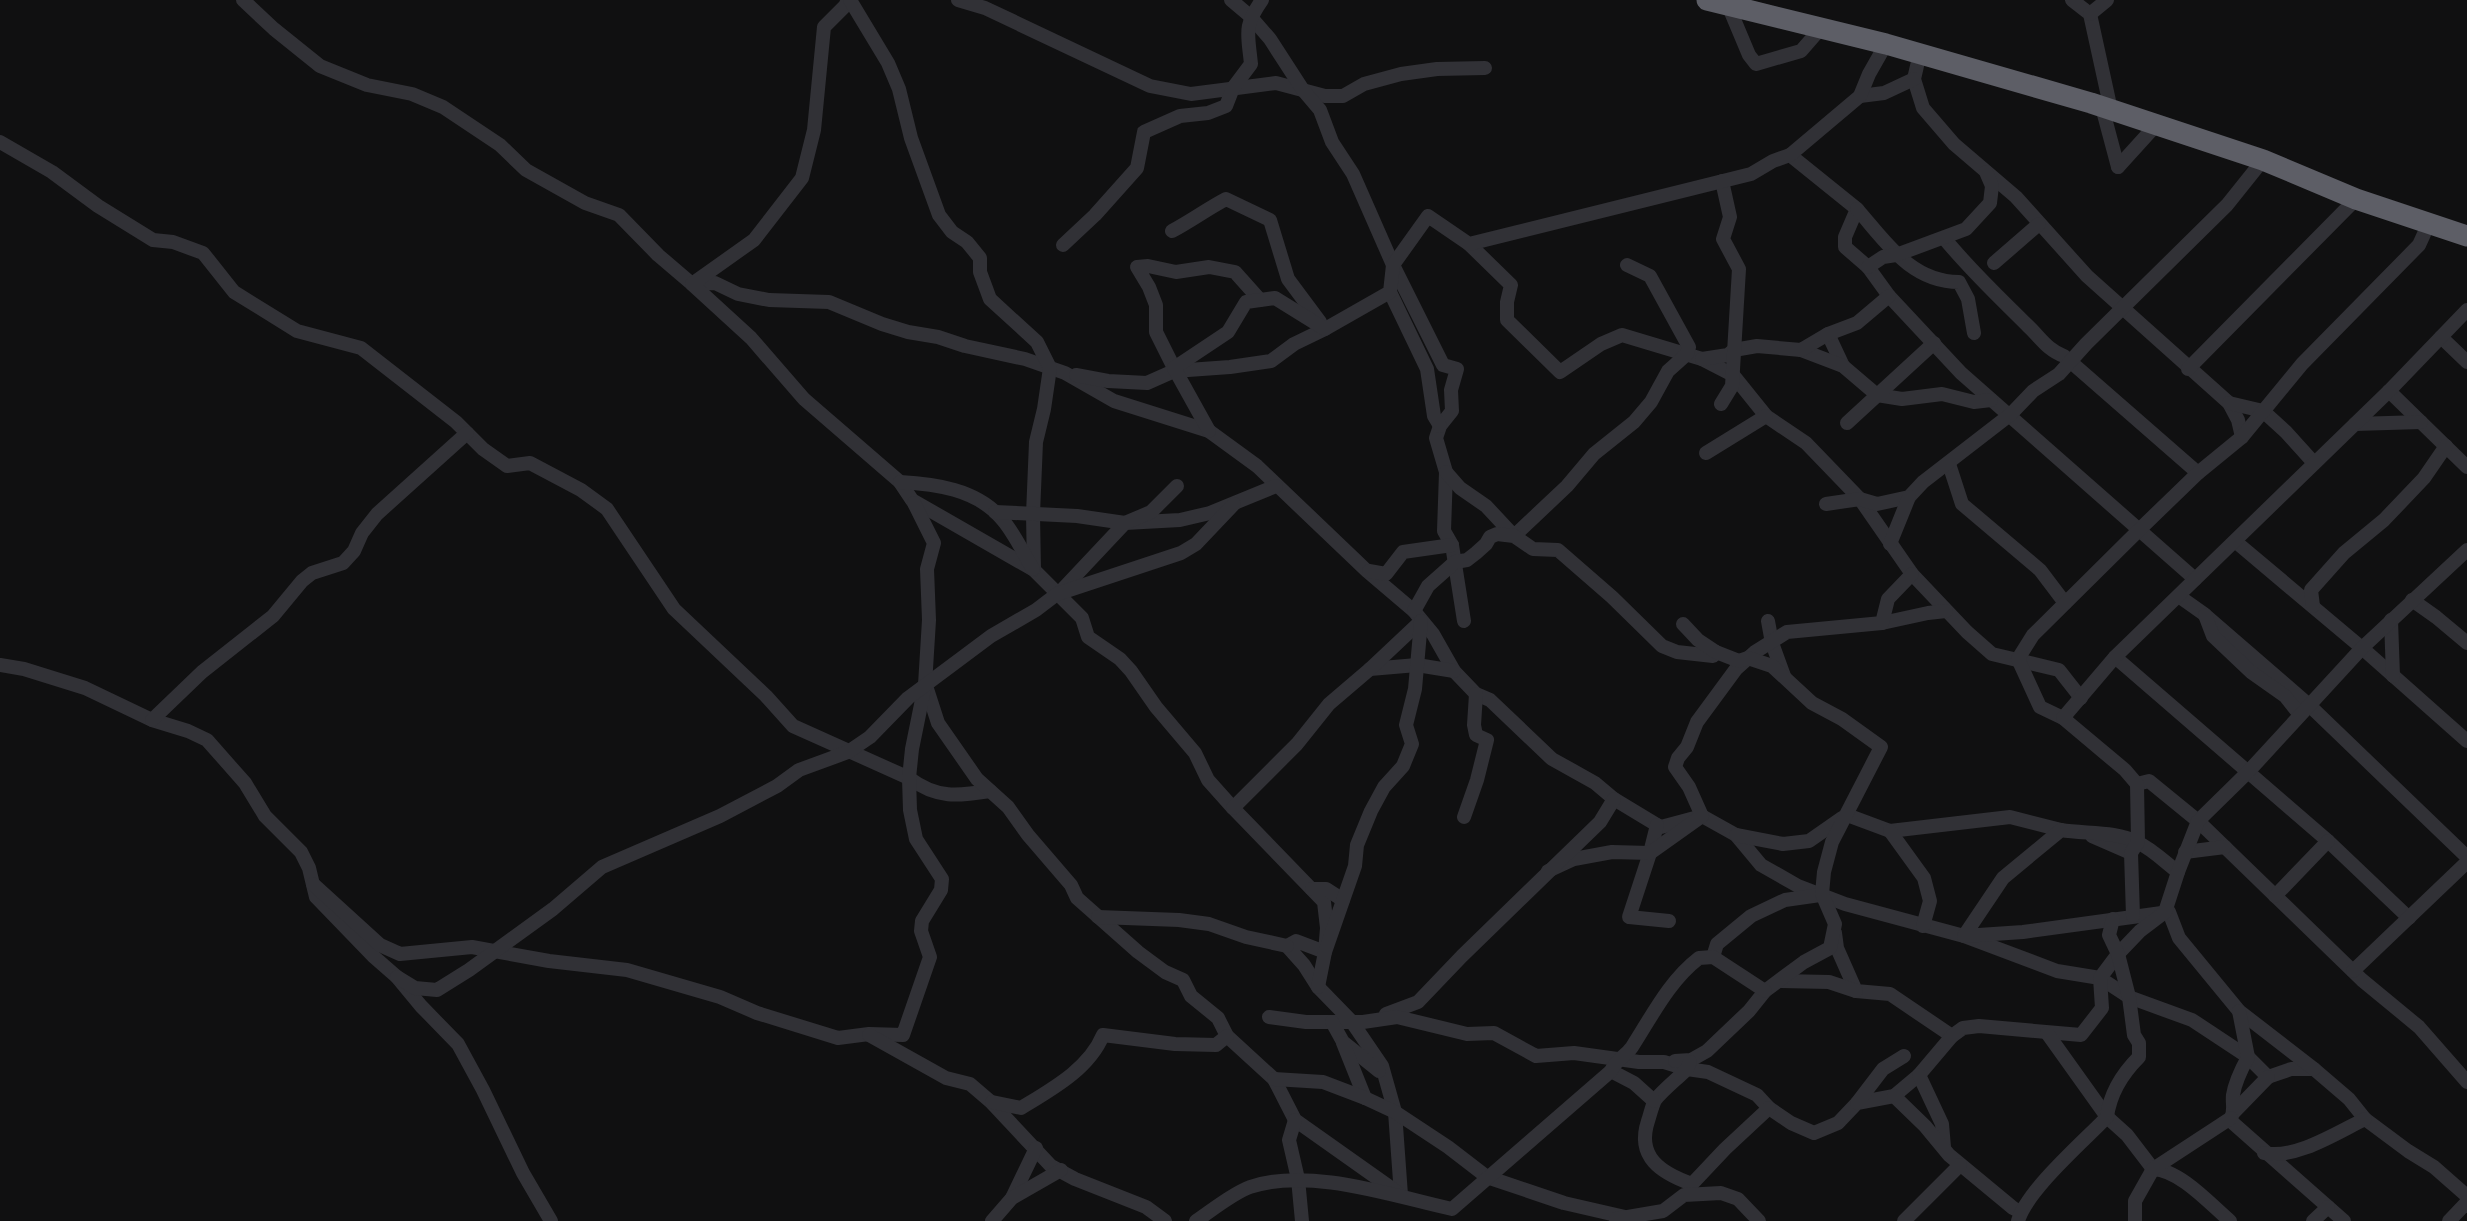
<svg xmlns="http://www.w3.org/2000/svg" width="2467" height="1221" font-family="'IBM Plex Sans',sans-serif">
	<rect width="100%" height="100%" fill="#101011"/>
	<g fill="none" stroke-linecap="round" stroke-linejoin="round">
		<g stroke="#313136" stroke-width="14">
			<polyline points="243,0 274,29 320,66 367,85 412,94 443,107 500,145 526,170 585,203 619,215 658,255 692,284 715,283 738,294 769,300 829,302 882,324 908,332 938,337 965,346 1025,359 1065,373 1114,401 1209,431 1257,466 1367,571 1414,611 1433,634 1454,671 1476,694 1490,700 1552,759 1595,783 1614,799 1657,825 1661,827 1702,816 1736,835 1761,865 1798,886 1845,904 1964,936 2057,971 2100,978 2129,997 2192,1020 2248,1057 2268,1077 2291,1069 2314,1069 2349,1099 2365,1119 2408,1151 2434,1167 2467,1196"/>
			<polyline points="848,0 845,6 824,27 814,130 802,178 754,240 692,284 751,338 804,399 900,482 912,500 1034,570 1082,618 1088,637 1120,659 1131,671 1156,707 1195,753 1208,780 1233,808 1324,902 1327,928 1325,952 1296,941 1287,946 1304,965 1318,987 1352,1022 1382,1066 1395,1112 1401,1195"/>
			<polyline points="850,0 888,63 899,89 911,138 939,215 952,232 967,242 980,258 980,272 990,299 1037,342 1050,368 1044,409 1036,442 1033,514 1034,570"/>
			<polyline points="958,0 985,8 1150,86 1191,94 1276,83 1325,96 1343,96 1364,84 1401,74 1437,69 1485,68"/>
			<polyline points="1231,0 1250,16 1270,39 1303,90 1320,110 1332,142 1353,174 1393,265 1443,365 1457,369 1451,390 1452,411 1440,426 1436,438 1446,472 1444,531 1452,545 1464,621"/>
			<polyline points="2072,0 2090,14 2111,110"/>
			<polyline points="1728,5 1749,55 1756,64 1801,51 1821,28"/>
			<polyline points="2090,14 2107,0"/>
			<polyline points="1920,53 1914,79 1923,108 1954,144 2016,197 2087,276 2229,403 2238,420 2242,437"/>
			<polyline points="1860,96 1884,93 1914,79"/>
			<polyline points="2102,107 2118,167"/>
			<path d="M 0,142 L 52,172 L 98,206 L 153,240 L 173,242 L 203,253 L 234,292 L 297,331 L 361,348 L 456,422 L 483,449 L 507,466 L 530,463 L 581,490 L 607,509 L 674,609 L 766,696 L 793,726 L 909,778 C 937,799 958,796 990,791"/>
			<polyline points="1790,155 1857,209 1845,237 1845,247 1868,267 1889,296 1961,373 2195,579"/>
			<polyline points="2118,167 2157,124"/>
			<path d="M 1857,209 C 1886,242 1911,282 1959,282 L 1968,299 L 1974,333"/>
			<path d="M 1172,231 C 1191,221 1207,209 1226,199 L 1270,220 L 1288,279 L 1320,322"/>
			<path d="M 1944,238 C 1970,270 1998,296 2027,325 C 2040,337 2047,350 2064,356 L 2198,473"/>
			<polyline points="1469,244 1511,285 1507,302 1507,320 1560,372 1601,344 1622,335 1702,359 1733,375 1766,416 1806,443 1860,499 1912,574 1967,632 1992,654 2059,670 2081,698"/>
			<path d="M 1063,245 L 1095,215 L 1137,168 L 1144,132 L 1180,116 L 1208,113 L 1226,106 L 1233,88 L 1251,64 C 1248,33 1243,27 1262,0"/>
			<polyline points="1994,263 2039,224"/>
			<polyline points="1868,267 1883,257 1896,255 1966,229 1990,203 1992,186 1986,172"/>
			<polyline points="1390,292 1427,369 1434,416 1440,426"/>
			<polyline points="1828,334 1843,366"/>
			<polyline points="2441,337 2467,362"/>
			<polyline points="1801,350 1843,366 1877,395 1902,399 1942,394 1974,402 1991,400"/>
			<polyline points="1702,359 1728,355 1734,350 1757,346 1801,350 1828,334 1857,323 1889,296"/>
			<polyline points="1174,368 1156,332 1156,305 1149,287 1137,267 1148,266 1176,272 1209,267 1235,272 1260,300"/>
			<polyline points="2188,369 2356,199"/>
			<polyline points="1076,375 1108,381 1147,383 1174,371 1230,367 1271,361 1294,344 1325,329"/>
			<polyline points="2389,391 2467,467"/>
			<polyline points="2229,403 2263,411 2286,432 2314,463"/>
			<polyline points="1721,404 1732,386 1739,269 1723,239 1730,217 1722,181"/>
			<polyline points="1847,423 1934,343"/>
			<polyline points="2355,424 2421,422"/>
			<polyline points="1209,431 1174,368 1228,332 1246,302 1275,298 1325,329 1390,292 1393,265 1428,216 1469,244 1751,174 1773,161 1790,155 1860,96 1869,74 1886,44"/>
			<polyline points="1706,453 1766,416"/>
			<polyline points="1949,464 1962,504 2040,570 2065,603"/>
			<polyline points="1446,472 1460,488 1486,506 1514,536 1567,486 1594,454 1634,422 1651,402 1668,371 1687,354 1689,347 1650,276 1627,265"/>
			<path d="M 900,482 C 935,484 976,489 1001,518 C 1014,532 1023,553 1033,569"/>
			<polyline points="1826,504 1860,499 1877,504 1909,497 1923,482 2011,414 2033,391 2059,374 2086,344 2227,205 2263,160"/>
			<polyline points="995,512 1077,516 1125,523 1180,520 1210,513 1276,486"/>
			<polyline points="2236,542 2362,648 2467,741"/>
			<polyline points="1890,544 1909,497"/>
			<polyline points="1369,571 1386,574 1403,552 1452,545"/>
			<polyline points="1061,591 1125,523 1151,512 1177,486"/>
			<polyline points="2180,597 2204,614 2309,705 2467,857"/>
			<polyline points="2412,600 2436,617 2467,643"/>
			<polyline points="2313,606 2311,590 2344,553 2384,520 2424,478 2446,446"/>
			<polyline points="1414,611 1428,586 1455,562 1467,560 1476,553 1486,544 1490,537 1497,534 1514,536 1533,549 1558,550 1612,597 1662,646 1677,652 1713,656 1716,652"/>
			<polyline points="2205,615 2213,636 2251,672 2285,696 2300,715"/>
			<polyline points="2391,620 2393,676"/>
			<polyline points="1768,621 1772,643 1784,676"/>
			<polyline points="1882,623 1928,613 1946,611"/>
			<polyline points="2115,657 2328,841 2409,918"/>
			<polyline points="0,665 24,669 85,688 152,720 188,731 207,740 245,783 265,816 301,852 309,868 316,897 373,956 397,977 421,1006 458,1044 483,1090 523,1173 551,1221"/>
			<polyline points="1370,669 1417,665 1454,671"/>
			<polyline points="927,689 938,723 977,779 1008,807 1028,835 1071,885 1077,898 1138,952 1165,972 1183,980 1191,996 1218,1018 1227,1036 1274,1079 1295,1120 1401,1195"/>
			<polyline points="2063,718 2040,707 2018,659 2033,635 2138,531 2198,473 2242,437 2302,364 2419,245 2429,223"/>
			<polyline points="152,720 202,672 273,616 302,581 312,573 343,563 354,551 362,533 377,514 467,433"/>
			<polyline points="2137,784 2149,781 2198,821 2362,980 2419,1027 2467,1082"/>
			<polyline points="1233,808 1297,744 1329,704 1370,669 1421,621"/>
			<polyline points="1847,815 1890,831 2010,817 2061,830"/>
			<polyline points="1464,817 1477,780 1487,740 1476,735 1474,725 1476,694"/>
			<polyline points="1657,825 1650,853 1629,917 1669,921"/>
			<polyline points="1890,831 1924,878 1930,901 1923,926"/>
			<polyline points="1736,835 1783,844 1809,841 1842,818"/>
			<polyline points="2092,836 2131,853"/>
			<polyline points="2185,852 2225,847"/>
			<polyline points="1548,871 1574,859 1612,852 1650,853 1702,816 1689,787 1675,767 1678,758 1687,747 1697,722 1736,669 1755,652 1787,632 1882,623 1888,599 1912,574"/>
			<path d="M 2178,872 C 2165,862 2152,849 2137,842 C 2116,831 2085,834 2061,830 L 2003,878 L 1964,936 L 2023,932 L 2169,912 L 2179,938 L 2239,1011 L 2314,1069"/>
			<polyline points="313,884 380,945 400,954 472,947 549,961 627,970 720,997 757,1013 838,1038 869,1034 903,1035 930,957 921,931 922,921 941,890 942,879 916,839 910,810 909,778 912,749 925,685 929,620 927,569 934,543 914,503"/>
			<polyline points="1312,889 1326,889 1343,900"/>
			<polyline points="2275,896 2328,841"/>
			<polyline points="2133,916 2131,853 2138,842 2137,784 2125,770 2063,718 2115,657 2389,391 2467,310"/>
			<polyline points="1098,917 1179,920 1209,924 1246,937 1287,946"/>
			<polyline points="1835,933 1837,948 1856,991 1890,994 1952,1036"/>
			<polyline points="1713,957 1717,944 1751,916 1785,900 1820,895"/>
			<polyline points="2353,971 2467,862"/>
			<polyline points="397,977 415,988 437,990 469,970 553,909 602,867 720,816 777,786 799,770 848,752 870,737 908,698 991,636 1036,610 1057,594 1181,553 1196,544 1234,504"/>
			<polyline points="1781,981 1829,982 1856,991"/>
			<polyline points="1318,987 1325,952 1355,866 1357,845 1371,811 1384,787 1403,766 1412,744 1406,725 1415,689 1421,621"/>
			<path d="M 2239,1011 L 2248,1057 C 2242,1068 2235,1082 2233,1095 C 2232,1104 2235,1110 2231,1118 L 2233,1123 L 2344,1221"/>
			<polyline points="1386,1014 1418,1002 1462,956 1600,822 1614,799"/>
			<polyline points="1269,1017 1306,1022 1363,1022 1397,1017 1467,1034 1494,1033 1536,1056 1574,1053 1639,1062 1664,1062 1687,1069 1708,1072 1757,1095 1769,1108 1791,1123 1814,1133 1838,1123 1857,1103 1894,1096 1919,1075 1952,1036 1963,1028 1979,1026 2081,1035 2102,1008 2100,978 2118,954 2140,931 2165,912 2178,872 2198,821 2248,772 2362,648 2467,550"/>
			<polyline points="1332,1022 1343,1042 1379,1071"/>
			<path d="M 2047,1033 L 2107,1117 L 2127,1135 L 2153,1169 C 2180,1170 2210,1204 2230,1221"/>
			<polyline points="869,1035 946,1078 970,1084 991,1102 1051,1166 1075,1179 1146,1207 1165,1221"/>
			<polyline points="1343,1043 1365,1098"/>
			<polyline points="1675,1061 1691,1060 1707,1051 1749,1011 1765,991 1804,962 1830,948 1835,924 1822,894 1824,872 1832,842 1881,747 1842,719 1812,703 1772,666 1748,658 1739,661 1716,652 1698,640 1683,624"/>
			<path d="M 1690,1062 L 1687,1069 C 1677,1079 1664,1089 1655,1100 C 1652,1106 1650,1115 1648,1121 C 1636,1157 1661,1173 1692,1184 L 1725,1149 L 1769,1108"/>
			<polyline points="1611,1071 1634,1083 1654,1101"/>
			<polyline points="1919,1075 1942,1124 1944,1147"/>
			<polyline points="1274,1079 1323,1082 1365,1098 1395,1112 1448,1147 1487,1177 1564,1203 1625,1217"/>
			<polyline points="1894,1096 1925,1126 1949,1155 2013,1208 2021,1212"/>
			<path d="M 992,1102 L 1021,1108 C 1052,1089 1089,1069 1103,1035 L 1175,1044 L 1216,1045 L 1227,1036"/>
			<polyline points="1857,1103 1883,1069 1904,1056"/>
			<polyline points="2234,1112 2268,1077"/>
			<polyline points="1295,1120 1289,1140 1298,1179 1302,1221"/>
			<path d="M 2264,1153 C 2295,1160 2338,1132 2365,1119"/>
			<polyline points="1012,1198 1036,1148"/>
			<polyline points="1616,1219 1663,1211 1684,1195 1721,1193 1738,1199 1759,1221"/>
			<polyline points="992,1221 1012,1198 1061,1170"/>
			<path d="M 1196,1221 C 1211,1211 1233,1193 1250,1187 C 1309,1167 1393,1196 1452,1209 L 1611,1071 C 1617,1058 1625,1057 1632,1047 C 1652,1016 1669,981 1699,958 L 1713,957 L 1765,991"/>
			<polyline points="1904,1221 1960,1165"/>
			<path d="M 2018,1221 C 2027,1190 2084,1141 2107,1117 C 2110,1093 2122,1074 2139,1057 L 2139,1043 L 2134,1035 L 2129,997 L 2118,954 L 2109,935 L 2113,919"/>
			<polyline points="2135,1221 2135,1201 2153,1169 2231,1118"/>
			<polyline points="2313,1221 2328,1207"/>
			<polyline points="2449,1221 2467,1202"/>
		</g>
		<polyline stroke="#5d5e66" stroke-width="21" points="1707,0 1886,44 2091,103 2263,160 2356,199 2467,236"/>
	</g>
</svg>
